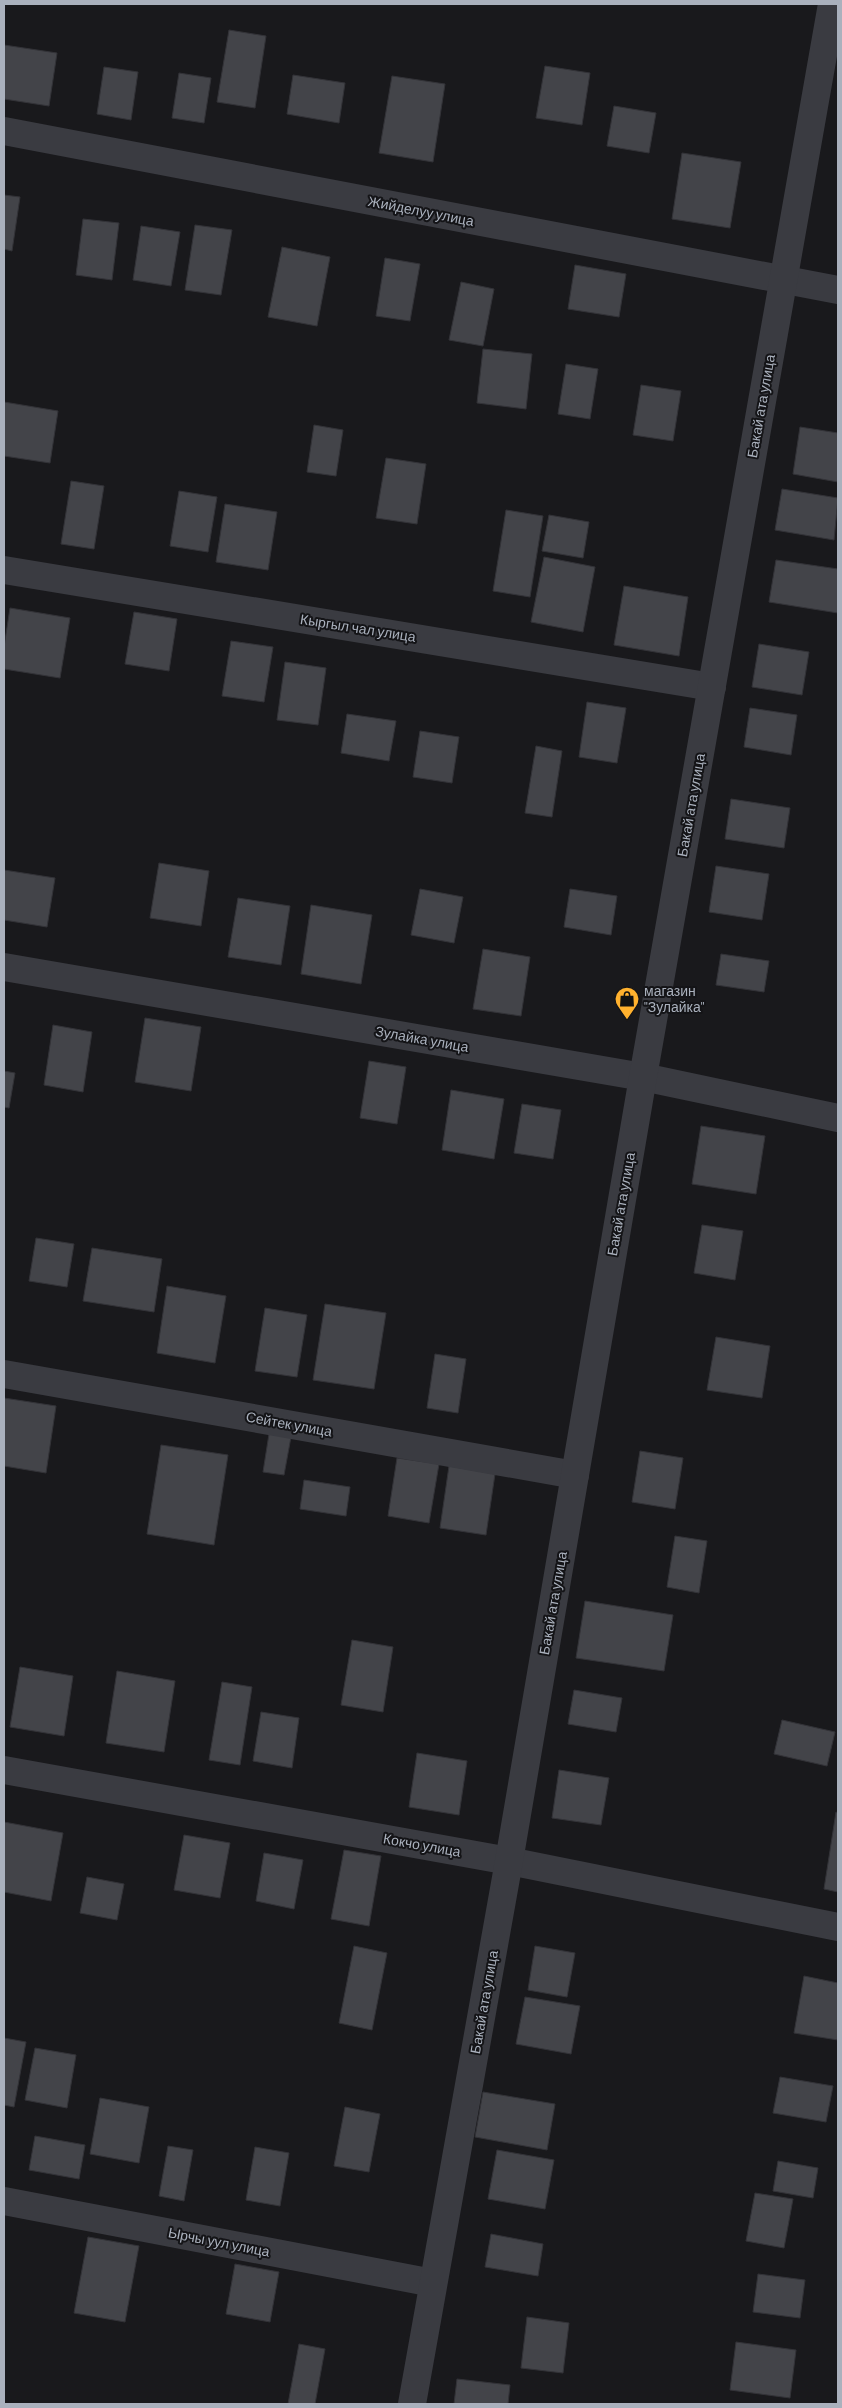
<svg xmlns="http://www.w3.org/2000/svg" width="842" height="2408" font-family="Barlow,sans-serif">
	<rect width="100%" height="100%" fill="#19191c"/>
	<g fill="#434449" stroke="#333338">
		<polygon points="229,30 266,36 255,108 217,102"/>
		<polygon points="4,45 57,53 49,106 4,99"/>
		<polygon points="545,66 590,73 582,125 536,118"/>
		<polygon points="104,67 138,72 131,120 97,114"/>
		<polygon points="179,73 211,78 204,123 172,118"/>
		<polygon points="293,75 345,83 339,123 287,114"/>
		<polygon points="392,76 445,84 433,162 379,153"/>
		<polygon points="614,106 656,113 649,153 607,146"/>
		<polygon points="682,153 741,162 730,228 672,219"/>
		<polygon points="4,195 20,197 12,251 4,249"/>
		<polygon points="83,219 119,223 112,280 76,275"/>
		<polygon points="195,225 232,230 221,295 185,290"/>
		<polygon points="141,226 180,232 171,286 133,280"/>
		<polygon points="282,247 330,257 317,326 268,317"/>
		<polygon points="385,258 420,264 410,321 376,316"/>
		<polygon points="575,265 626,274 619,317 568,309"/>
		<polygon points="461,282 494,289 483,346 449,340"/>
		<polygon points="483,349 532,354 526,409 477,403"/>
		<polygon points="566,364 598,369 590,419 558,414"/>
		<polygon points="641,385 681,391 673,441 633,435"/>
		<polygon points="4,402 58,411 50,463 4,456"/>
		<polygon points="314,425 343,430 336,476 307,472"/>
		<polygon points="800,427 838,433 838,482 793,474"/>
		<polygon points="386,458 426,464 417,524 376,518"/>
		<polygon points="71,481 104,486 94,549 61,544"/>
		<polygon points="782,489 838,498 834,540 775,530"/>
		<polygon points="179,491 217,497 208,552 170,546"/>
		<polygon points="225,504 277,512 268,570 216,562"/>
		<polygon points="506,510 543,516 530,597 493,591"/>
		<polygon points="549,515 589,522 583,558 542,551"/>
		<polygon points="544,557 595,567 583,632 531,622"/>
		<polygon points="776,560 838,569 838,613 769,602"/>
		<polygon points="624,586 688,597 679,656 614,645"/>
		<polygon points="10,608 70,618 60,678 4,669 4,647"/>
		<polygon points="134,612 177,619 169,671 125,664"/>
		<polygon points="231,641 273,647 264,702 222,696"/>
		<polygon points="759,644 809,652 802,695 752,687"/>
		<polygon points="285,662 326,668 318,725 277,720"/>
		<polygon points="587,702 626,708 617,763 579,757"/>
		<polygon points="750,708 797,715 791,755 744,747"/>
		<polygon points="347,714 396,721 389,761 341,753"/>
		<polygon points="420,731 459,737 452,783 413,777"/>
		<polygon points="536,746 562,751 552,817 525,813"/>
		<polygon points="731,799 790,808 784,848 725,839"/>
		<polygon points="159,863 209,871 201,926 150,918"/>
		<polygon points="716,866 769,874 762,920 709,912"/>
		<polygon points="4,870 55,878 47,927 4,920"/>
		<polygon points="420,889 463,897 454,943 411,935"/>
		<polygon points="570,889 617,896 611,935 564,927"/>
		<polygon points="238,898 290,906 281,965 228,957"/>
		<polygon points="311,905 372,915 361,984 301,974"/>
		<polygon points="483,949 530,957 521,1016 473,1009"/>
		<polygon points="721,954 769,961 764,992 716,985"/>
		<polygon points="145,1018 201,1027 191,1091 135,1082"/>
		<polygon points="53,1025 92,1032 83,1092 44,1085"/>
		<polygon points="369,1061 406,1067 397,1124 360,1118"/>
		<polygon points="4,1071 15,1073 9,1108 4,1107"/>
		<polygon points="451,1090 504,1099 494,1159 442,1150"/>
		<polygon points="522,1104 561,1110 553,1159 514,1153"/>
		<polygon points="701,1126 765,1136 756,1194 692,1184"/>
		<polygon points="702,1225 743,1231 735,1280 694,1273"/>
		<polygon points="36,1238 74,1244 67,1287 29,1281"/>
		<polygon points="92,1248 162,1259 154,1312 83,1301"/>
		<polygon points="167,1286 226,1296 215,1363 157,1353"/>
		<polygon points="325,1304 386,1313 374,1389 313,1380"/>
		<polygon points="265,1308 307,1315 297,1377 255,1371"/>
		<polygon points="716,1337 770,1346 762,1398 707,1390"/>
		<polygon points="435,1354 466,1359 458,1413 427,1408"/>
		<polygon points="4,1398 56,1406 46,1473 4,1466"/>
		<polygon points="269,1434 291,1437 284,1475 263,1472"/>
		<polygon points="161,1445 228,1455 214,1545 147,1534"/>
		<polygon points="640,1451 683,1458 675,1509 632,1502"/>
		<polygon points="397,1458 439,1464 429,1523 388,1516"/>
		<polygon points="449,1466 495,1474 486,1535 440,1528"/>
		<polygon points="304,1480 350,1487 346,1516 300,1509"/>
		<polygon points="675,1536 707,1541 699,1593 667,1587"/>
		<polygon points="585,1601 673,1615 664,1671 576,1658"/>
		<polygon points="352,1640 393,1647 383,1712 341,1705"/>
		<polygon points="20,1667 73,1676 64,1736 10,1727"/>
		<polygon points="117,1671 175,1681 164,1752 106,1743"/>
		<polygon points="222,1682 252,1687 240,1765 209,1760"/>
		<polygon points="574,1690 622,1698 616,1732 568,1724"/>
		<polygon points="261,1712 299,1718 292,1768 253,1761"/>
		<polygon points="782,1720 835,1732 827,1766 774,1754"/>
		<polygon points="417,1753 467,1761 459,1815 409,1807"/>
		<polygon points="559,1770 609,1778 601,1825 552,1818"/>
		<polygon points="836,1812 838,1813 838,1892 824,1889"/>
		<polygon points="4,1822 63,1833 51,1901 4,1892"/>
		<polygon points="184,1835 230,1843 220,1898 174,1890"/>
		<polygon points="344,1850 381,1856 369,1926 331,1919"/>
		<polygon points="264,1853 303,1860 294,1909 256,1901"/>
		<polygon points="87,1877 124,1884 117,1920 80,1913"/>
		<polygon points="354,1946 387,1953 372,2030 339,2023"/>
		<polygon points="535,1946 575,1953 567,1997 528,1990"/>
		<polygon points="804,1976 838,1983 838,2040 794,2033"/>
		<polygon points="525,1997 580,2006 571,2054 516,2044"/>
		<polygon points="4,2038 26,2042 14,2107 4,2105"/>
		<polygon points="35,2048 76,2055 67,2108 25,2100"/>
		<polygon points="780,2077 833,2086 826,2122 773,2113"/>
		<polygon points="483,2092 555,2104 547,2150 475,2137"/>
		<polygon points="100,2098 149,2107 139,2163 90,2154"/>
		<polygon points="345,2107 380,2114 369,2172 334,2166"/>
		<polygon points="35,2136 85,2145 79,2179 29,2170"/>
		<polygon points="168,2146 193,2150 184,2201 159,2196"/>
		<polygon points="255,2147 289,2153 280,2206 246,2200"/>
		<polygon points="497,2150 554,2160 545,2209 488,2199"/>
		<polygon points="778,2161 818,2168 813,2198 773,2191"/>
		<polygon points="755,2193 793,2199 784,2248 746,2241"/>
		<polygon points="491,2234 543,2244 538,2276 485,2267"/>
		<polygon points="88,2237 139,2246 125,2322 74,2313"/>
		<polygon points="235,2264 279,2272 270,2322 226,2314"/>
		<polygon points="758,2274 805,2280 800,2318 753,2312"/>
		<polygon points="527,2317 569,2323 563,2373 521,2368"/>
		<polygon points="736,2342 796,2350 790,2398 730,2390"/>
		<polygon points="299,2344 325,2349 315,2404 288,2404"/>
		<polygon points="457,2379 510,2385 508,2404 454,2404"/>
	</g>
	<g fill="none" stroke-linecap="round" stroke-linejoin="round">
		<g stroke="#3a3b41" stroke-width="28">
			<polyline points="4,131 838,290"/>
			<polyline points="4,570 712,687"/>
			<polyline points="4,967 643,1077 838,1118"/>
			<polyline points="4,1374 575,1475"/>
			<polyline points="4,1770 509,1861 838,1927"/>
			<polyline points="4,2201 433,2283"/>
			<polyline points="412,2404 509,1861 643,1077 832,4"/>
		</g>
	</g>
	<defs>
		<symbol id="shop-pin" viewBox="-11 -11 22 30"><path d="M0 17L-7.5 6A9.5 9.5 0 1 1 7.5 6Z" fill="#ffb12e" stroke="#141417"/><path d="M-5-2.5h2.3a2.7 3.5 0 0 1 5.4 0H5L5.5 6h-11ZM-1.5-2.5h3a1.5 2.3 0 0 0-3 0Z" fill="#111"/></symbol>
	</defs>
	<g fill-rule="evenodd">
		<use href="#shop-pin" x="613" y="985" width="28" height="38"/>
	</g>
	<g text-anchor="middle" stroke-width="4" stroke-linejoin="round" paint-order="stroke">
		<g font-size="14" fill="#aab1bd" stroke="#141417">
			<text transform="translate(421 211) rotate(11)" y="5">Жийделуу улица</text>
			<text transform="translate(761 406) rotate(-80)" y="5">Бакай ата улица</text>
			<text transform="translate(358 628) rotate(9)" y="5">Кыргыл чал улица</text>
			<text transform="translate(691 805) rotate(-80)" y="5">Бакай ата улица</text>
			<text transform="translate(422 1039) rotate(10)" y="5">Зулайка улица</text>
			<text transform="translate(621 1204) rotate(-80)" y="5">Бакай ата улица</text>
			<text transform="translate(289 1424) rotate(10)" y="5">Сейтек улица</text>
			<text transform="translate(553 1603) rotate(-80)" y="5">Бакай ата улица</text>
			<text transform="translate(422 1845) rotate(10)" y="5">Кокчо улица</text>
			<text transform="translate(484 2002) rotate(-80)" y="5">Бакай ата улица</text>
			<text transform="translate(219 2242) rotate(11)" y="5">Ырчы уул улица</text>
		</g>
		<g font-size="14" fill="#aab1bd" stroke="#141417" text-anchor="start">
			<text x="644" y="996">магазин<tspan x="644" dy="16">"Зулайка"</tspan></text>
		</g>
	</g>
	<rect width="842" height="2408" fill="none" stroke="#aab1bd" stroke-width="10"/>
</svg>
